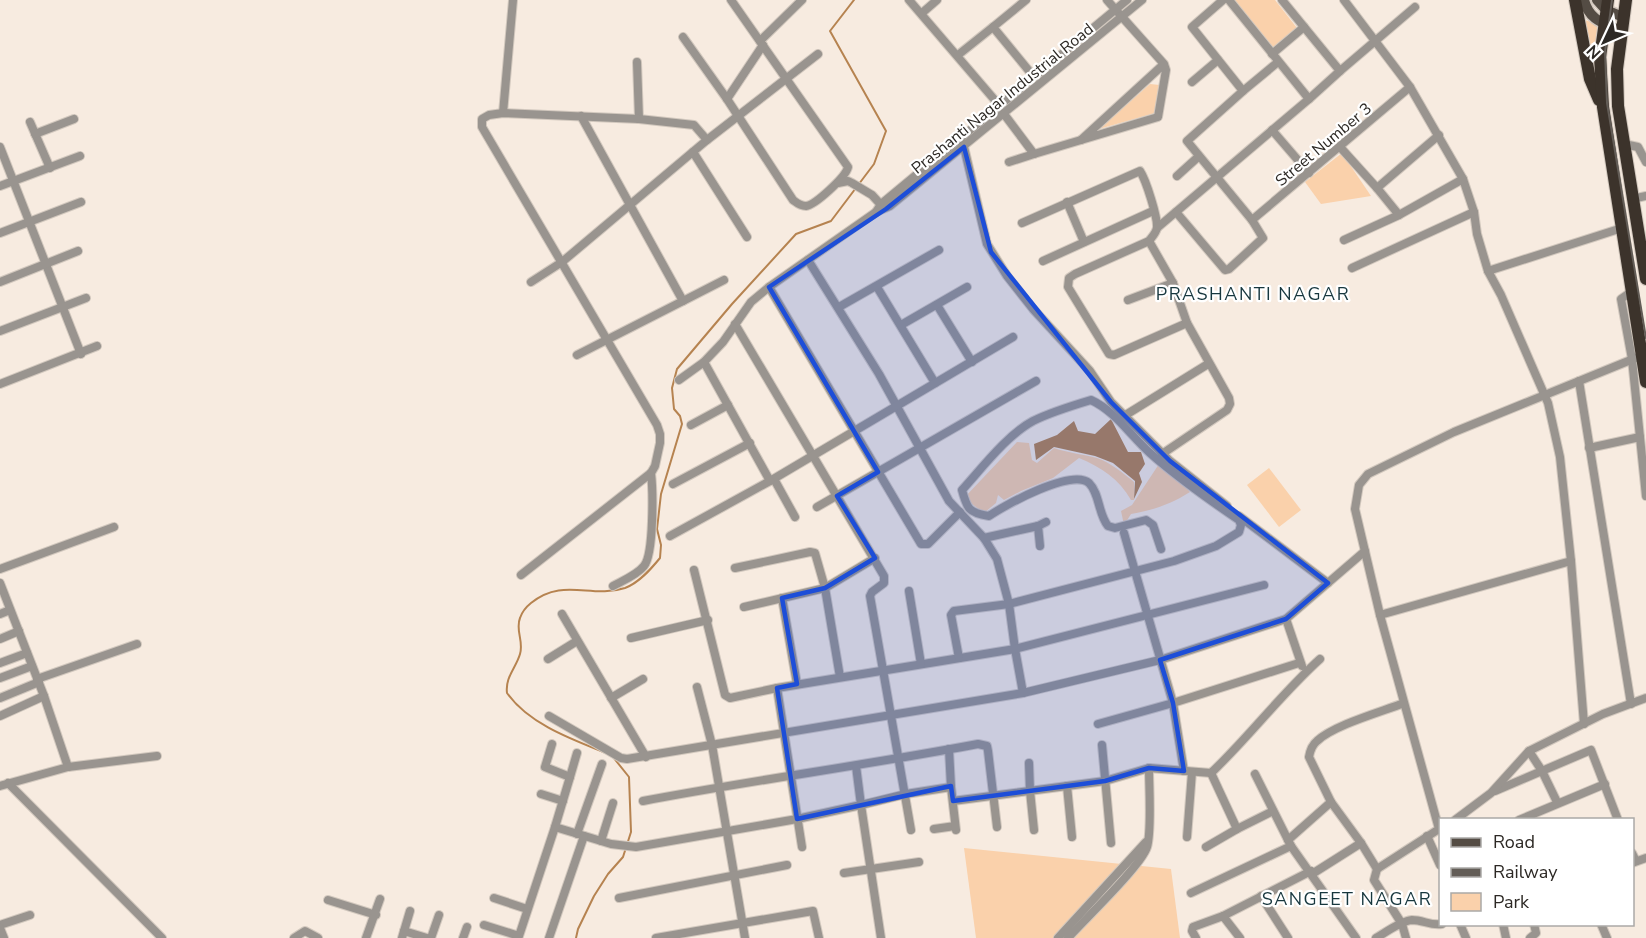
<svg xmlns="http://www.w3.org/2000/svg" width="1646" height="938" font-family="'Nunito Sans',sans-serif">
	<rect width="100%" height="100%" fill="#f7ebe0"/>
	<g fill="#fad1ab">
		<polygon points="1232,0 1275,0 1297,28 1271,49"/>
		<polygon points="1585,20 1600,25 1595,67"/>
		<polygon points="1150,84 1160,85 1155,113 1099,129"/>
		<polygon points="1342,153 1371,196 1321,204 1305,182"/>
		<path d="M 1017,442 L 1029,443 L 1032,460 L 1037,463 L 1054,448 C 1068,453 1083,454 1097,458 C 1111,463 1123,473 1134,482 L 1134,500 L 1131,500 C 1119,479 1101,467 1079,458 L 1053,478 L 1021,491 L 1004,500 L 998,495 L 996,503 L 984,513 L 964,498 Z"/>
		<path d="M 1159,464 L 1170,471 L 1190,492 C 1171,504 1154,510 1131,514 L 1124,525 L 1121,511 L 1132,505 Z"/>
		<polygon points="1269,468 1301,510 1279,527 1247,485"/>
		<polygon points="964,848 1171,869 1180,938 976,938"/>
	</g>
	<polygon fill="#b68350" points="1111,419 1128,452 1141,452 1145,464 1139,473 1142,482 1134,499 1135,481 1113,463 1095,456 1054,447 1036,460 1034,444 1057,435 1074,421 1078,431 1095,434"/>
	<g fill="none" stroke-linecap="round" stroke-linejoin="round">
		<g stroke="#b68350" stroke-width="2">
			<path d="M 606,753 C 571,739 529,724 507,693 C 505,677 516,668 520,654 C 524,641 515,630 520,618 C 522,612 526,607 531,603 C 563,577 591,599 625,588 C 639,583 651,569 660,558 L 661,545 L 657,529 L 661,494 L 682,424 L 680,416 L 674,409 L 672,388 L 677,369 L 732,304 L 796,234 L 831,221 L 874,164 L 886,131 L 830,31 L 854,0"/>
			<polyline points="576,938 578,929 594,896 608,874 623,857 631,832 629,777 613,757"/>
		</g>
		<defs>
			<g id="minor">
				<polyline points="909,0 999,105"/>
				<polyline points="1026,0 993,27 1034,77"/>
				<polyline points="1107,0 1164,64 1166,70 1158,117 1081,140 1164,64"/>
				<polyline points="1282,0 1340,71 1309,99"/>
				<polyline points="1344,0 1410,87 1463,179 1474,212 1477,234 1488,271 1501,295 1548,403 1560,457 1571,561 1380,615"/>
				<polyline points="922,13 937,0"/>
				<path d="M 683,37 L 727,99 L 793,200 C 797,203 800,206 806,206 C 815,205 846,177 848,167 L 731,0"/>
				<polyline points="760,41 802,0"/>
				<polyline points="1272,54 1304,27"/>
				<polyline points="958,55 993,27"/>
				<polyline points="637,62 639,119"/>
				<polyline points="1340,71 1415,7"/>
				<polyline points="1192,82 1218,60"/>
				<polyline points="1243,91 1278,62"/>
				<polyline points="727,99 763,45"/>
				<polyline points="503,113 513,0"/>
				<polyline points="1004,114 1034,154 1081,140"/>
				<polyline points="30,122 50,168"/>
				<polyline points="1272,130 1309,173"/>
				<polyline points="35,134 74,119"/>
				<polyline points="960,139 964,147 987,244 1007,276 1033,309 1090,371 1111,402 1170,461 1227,506"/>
				<polyline points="1624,144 1638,147 1646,162"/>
				<polyline points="0,147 81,354"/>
				<polyline points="1340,147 1377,188 1439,135"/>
				<polyline points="693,152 747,237"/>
				<polyline points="1009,162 1034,154"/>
				<polyline points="1177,176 1198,157"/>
				<polyline points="838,183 848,181 852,183 872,195 883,207"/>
				<polyline points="0,186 80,156"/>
				<polyline points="1377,188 1399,215"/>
				<polyline points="1632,199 1646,196"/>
				<polyline points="1067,202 1084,242"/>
				<polyline points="876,212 881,204 1127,0"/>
				<polyline points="1176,212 1225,270 1229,269 1263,238 1252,220 1187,141 1243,91 1192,27 1223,0"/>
				<polyline points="1252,220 1410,87"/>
				<path d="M 1022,223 L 1140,171 C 1146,180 1158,218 1157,228 C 1156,233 1152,237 1149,241 L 1075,274 L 1069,278 L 1068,287 L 1109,354 L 1114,355 L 1187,323"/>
				<polyline points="1157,228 1309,99 1229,0"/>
				<polyline points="0,233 81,202"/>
				<polyline points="1344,240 1399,215 1463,179"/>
				<polyline points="1149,241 1173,283 1187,323 1229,398 1230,404 1227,410 1162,454"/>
				<polyline points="808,260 879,374 949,501 984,538 997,559 1009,604 1015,649 1023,693"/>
				<polyline points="1043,261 1153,211"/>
				<polyline points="1352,268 1474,212"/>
				<polyline points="1488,271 1622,228"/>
				<polyline points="0,282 78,251"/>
				<polyline points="531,282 562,262 707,140 818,54"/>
				<polyline points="769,287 921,544 928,544 960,512"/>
				<polyline points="877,287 935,383"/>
				<polyline points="1631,292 1621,299 1632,359 1646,496"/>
				<polyline points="1128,300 1173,283"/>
				<polyline points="683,301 724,280"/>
				<polyline points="937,305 972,362"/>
				<polyline points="839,307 939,250"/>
				<polyline points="735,324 884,576 884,583 872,592 870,596 911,830"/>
				<polyline points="901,325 967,287"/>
				<polyline points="0,331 86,298"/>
				<polyline points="577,355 683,301 581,116"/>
				<polyline points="704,362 770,481 1013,337"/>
				<polyline points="679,380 704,362 723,342 751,302 769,287 876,212 890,206 1142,0"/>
				<polyline points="1579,381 1631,704"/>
				<polyline points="0,384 97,346"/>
				<polyline points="1124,416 1208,364"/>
				<polyline points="691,425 728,405"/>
				<polyline points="1589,448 1640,437"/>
				<polyline points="774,479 795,517"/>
				<polyline points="673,484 750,443"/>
				<polyline points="817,507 1036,381"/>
				<polyline points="1239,516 1328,583"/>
				<polyline points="1038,526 1040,546"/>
				<polyline points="1124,533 1173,703 1184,771"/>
				<polyline points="670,536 770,481"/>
				<polyline points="984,538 1038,526 1046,522"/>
				<polyline points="1571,561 1584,724"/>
				<polyline points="735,568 810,552 815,553 825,588 840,677"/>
				<polyline points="0,569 114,527"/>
				<polyline points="694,570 725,695 730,698 777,688 1015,649 1264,585"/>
				<polyline points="521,575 651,473 655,466 660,443 660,434 657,425 482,127 482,119 489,115 503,113 639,119 694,125 707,140"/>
				<polyline points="0,583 44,696 68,767"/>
				<path d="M 613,586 C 622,581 637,575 644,566 C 654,554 653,490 651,473"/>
				<polyline points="909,591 921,664"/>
				<polyline points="782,598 797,684"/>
				<polyline points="744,607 825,588 875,558"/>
				<polyline points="0,614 10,610"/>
				<polyline points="562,614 646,757"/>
				<polyline points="1286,619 1302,666"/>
				<polyline points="631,638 708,620"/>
				<polyline points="0,639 19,631"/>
				<path d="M 959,658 L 951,615 L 954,611 L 1009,604 L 1174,561 L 1216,546 L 1239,532 L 1241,525 L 1239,520 C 1208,499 1178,478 1150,453 C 1130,435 1115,411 1091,400 C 1071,406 1051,412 1033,421 C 1007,435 982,468 962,490 C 967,509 969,513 989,516 C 1005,505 1072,468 1089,483 C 1100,494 1098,514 1108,526 L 1115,528 L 1146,520 L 1153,525 L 1161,549"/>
				<polyline points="548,659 577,641"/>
				<polyline points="0,663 27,653"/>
				<polyline points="0,678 32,666"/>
				<polyline points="37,679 137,644"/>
				<polyline points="697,687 712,745 745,938"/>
				<polyline points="777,688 802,847"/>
				<polyline points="0,698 39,682"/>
				<polyline points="611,698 643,679"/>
				<path d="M 1404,703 C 1381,712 1334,725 1317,741 C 1312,745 1310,751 1309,757 L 1331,802 L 1361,843 L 1377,869 L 1439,829 L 1380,615 L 1355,509 L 1359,485 L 1368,474 L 1454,432 L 1643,355"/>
				<polyline points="0,716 44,696"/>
				<polyline points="549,716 621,758 627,759 1023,693 1160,660 1286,619 1365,551"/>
				<polyline points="1098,724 1173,703 1299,663"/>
				<polyline points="1102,745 1111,843"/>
				<polyline points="949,749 951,787"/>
				<polyline points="1529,751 1542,771 1557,802"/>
				<polyline points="1029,763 1030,791 1034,830"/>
				<polyline points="1211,773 1237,829 1273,811"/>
				<polyline points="1255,774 1291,846 1356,938"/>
				<polyline points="570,777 577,753"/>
				<polyline points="8,783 162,938"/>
				<polyline points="0,786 68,767 157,756"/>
				<polyline points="1067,786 1072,837"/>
				<polyline points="1495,791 1591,750 1618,820"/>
				<polyline points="541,794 563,801"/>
				<path d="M 643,801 C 754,780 867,765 978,744 L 987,746 L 988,751 L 997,827"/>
				<path d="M 953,801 L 1105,781 L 1149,768 L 1211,773 C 1249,737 1281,694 1320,659"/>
				<polyline points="1455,820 1491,793 1529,751 1603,714 1646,698"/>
				<polyline points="1519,820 1605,784"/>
				<polyline points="555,827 611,844 636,847 797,819 861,805 856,766"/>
				<polyline points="934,829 955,826"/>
				<polyline points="577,834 602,764"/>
				<polyline points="1427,836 1440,865"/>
				<polyline points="1187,837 1192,772"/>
				<polyline points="1288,840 1331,802"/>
				<polyline points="601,841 613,803"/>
				<polyline points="1206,847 1237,829"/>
				<polyline points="1632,853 1636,861"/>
				<polyline points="1632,863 1646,858"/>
				<polyline points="1377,869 1374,880 1402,924 1406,938"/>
				<polyline points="844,873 919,862"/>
				<polyline points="1312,874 1361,843"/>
				<polyline points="1191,893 1291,846"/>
				<polyline points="1261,896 1288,938"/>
				<polyline points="494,898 527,909"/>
				<polyline points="619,898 787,865"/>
				<polyline points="328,900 376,915"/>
				<polyline points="1223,916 1311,871"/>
				<polyline points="1460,924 1466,938"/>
				<polyline points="1503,924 1506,938"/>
				<polyline points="1601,924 1607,938"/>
				<polyline points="0,925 30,915"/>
				<polyline points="484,925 519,936 555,827 570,777 545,767 552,744"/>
				<polyline points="0,928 4,938"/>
				<polyline points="404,931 427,938"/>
				<polyline points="294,938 305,931 318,938"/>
				<polyline points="366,938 380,899"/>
				<polyline points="402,938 410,911"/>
				<polyline points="431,938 439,915"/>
				<polyline points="463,938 467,927"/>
				<polyline points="549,938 584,836"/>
				<polyline points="656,938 813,911 819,938"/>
				<polyline points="881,938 861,805 906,794 951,787 956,830"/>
				<polyline points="1058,938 1146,842"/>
				<path d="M 1068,938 C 1084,920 1141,866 1147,847 C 1152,831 1149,787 1149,768"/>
				<polyline points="1196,938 1192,931 1193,927 1223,916 1240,938"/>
				<path d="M 1376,938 C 1386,932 1401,921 1412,920 C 1423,920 1431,926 1442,924"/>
				<polyline points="1530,938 1536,933 1534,924"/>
			</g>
			<g id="major">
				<path d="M 1584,0 C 1589,20 1603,23 1621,31"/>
				<polyline points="1597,0 1606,10 1623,17"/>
			</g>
			<g id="highway">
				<polyline points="1575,0 1590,79 1599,100"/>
				<polyline points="1608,0 1600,57 1603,107 1646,382"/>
				<polyline points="1626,0 1617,69 1618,106 1646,279"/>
			</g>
		</defs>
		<use href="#minor" stroke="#d2c8be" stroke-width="10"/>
		<use href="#major" stroke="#d2c8be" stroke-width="13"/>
		<use href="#highway" stroke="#d2c8be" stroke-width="14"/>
		<use href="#minor" stroke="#99948f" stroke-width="8"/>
		<use href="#major" stroke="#544c44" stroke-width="10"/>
		<use href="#highway" stroke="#3c332b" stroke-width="12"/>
		<polyline stroke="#635d57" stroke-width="2" points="1612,0 1605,52 1607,103 1646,338"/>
	</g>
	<path fill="#1d4ed8" fill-opacity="0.2" stroke="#1d4ed8" stroke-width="4.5" stroke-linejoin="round" d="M 964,147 L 991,252 L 1111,402 L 1170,461 L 1328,583 L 1286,619 L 1160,660 L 1173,703 L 1184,771 L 1149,768 L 1105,781 L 953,801 L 951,786 L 797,819 L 777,688 L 797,684 L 782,598 L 825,588 L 875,558 L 837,496 L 878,472 L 769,287 L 886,209 Z"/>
	<g text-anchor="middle" stroke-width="4.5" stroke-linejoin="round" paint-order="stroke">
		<g font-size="16" fill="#2c2824" stroke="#fff">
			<text transform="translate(1002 98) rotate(-39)" y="6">Prashanti Nagar Industrial Road</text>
			<text transform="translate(1323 144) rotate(-40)" y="6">Street Number 3</text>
		</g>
		<g font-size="18" letter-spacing="1.5" fill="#17373e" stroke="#fff">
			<text x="1253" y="300">PRASHANTI NAGAR</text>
			<text x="1347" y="905">SANGEET NAGAR</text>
		</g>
	</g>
	<rect x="1439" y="818" width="195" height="108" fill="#ffffff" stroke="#aba9a7" stroke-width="1.5"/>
	<rect x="1451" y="838" width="30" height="9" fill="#544c44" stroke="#aba9a7" stroke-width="1.5"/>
	<text x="1493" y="848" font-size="18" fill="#2c2824">Road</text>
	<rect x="1451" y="868" width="30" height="9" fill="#635d57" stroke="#aba9a7" stroke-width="1.5"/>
	<text x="1493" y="878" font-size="18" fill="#2c2824">Railway</text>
	<rect x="1451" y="893" width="30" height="18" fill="#fad1ab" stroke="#aba9a7" stroke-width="1.5"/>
	<text x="1493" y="908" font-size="18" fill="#2c2824">Park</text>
	<g transform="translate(1604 42) rotate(226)" stroke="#ffffff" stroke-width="4.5" paint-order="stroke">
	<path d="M0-4.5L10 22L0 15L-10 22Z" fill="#2c2824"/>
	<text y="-9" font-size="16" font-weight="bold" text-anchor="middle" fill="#2c2824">N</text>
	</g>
</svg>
